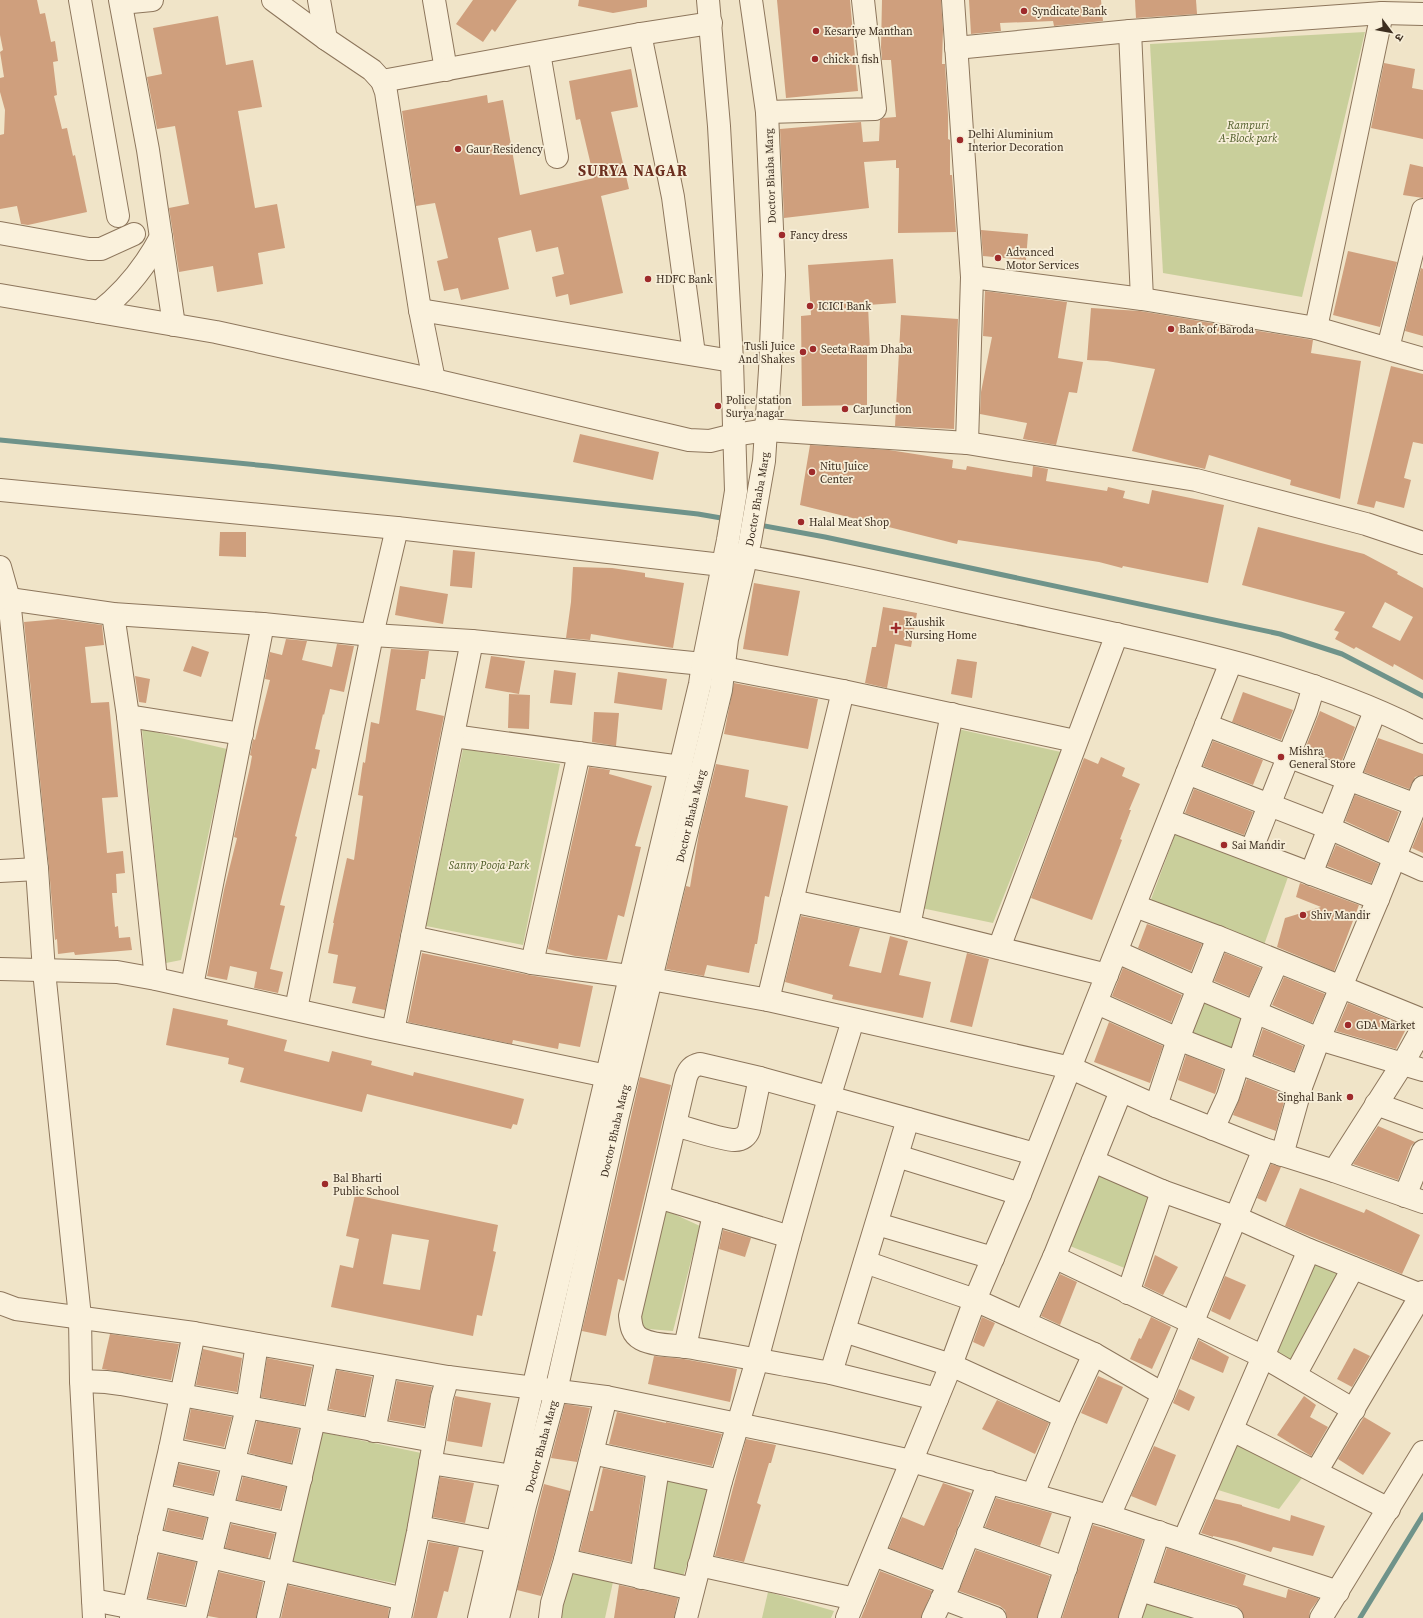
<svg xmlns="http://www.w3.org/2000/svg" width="1423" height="1618" font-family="'Source Serif 4','Noto Sans Devanagari',serif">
	<rect width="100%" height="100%" fill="#f0e4c8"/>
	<g fill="#c9cf9b">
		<polygon points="1365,32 1302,297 1163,273 1150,44"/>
		<polygon points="940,725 1061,752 993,923 907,905"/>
		<polygon points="142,729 227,749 181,960 166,963"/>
		<polygon points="463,749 560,764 523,945 426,926"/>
		<polygon points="1176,832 1288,877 1264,945 1150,902"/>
		<polygon points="1201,997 1248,1016 1238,1052 1185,1035"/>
		<polygon points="1094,1174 1152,1197 1127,1269 1065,1244"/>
		<polygon points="663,1209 700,1226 673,1331 636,1328"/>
		<polygon points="1315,1257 1344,1265 1289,1362 1271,1350"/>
		<polygon points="1240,1429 1305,1474 1279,1509 1215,1489"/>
		<polygon points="321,1432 426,1454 399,1584 292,1563"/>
		<polygon points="663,1477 712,1488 682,1580 648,1574"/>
		<polygon points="568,1567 613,1582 605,1618 554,1618"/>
		<polygon points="768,1592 834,1611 831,1618 762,1618"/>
		<polygon points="1143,1596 1200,1618 1133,1618"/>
	</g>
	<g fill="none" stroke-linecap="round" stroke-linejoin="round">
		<g stroke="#6f938a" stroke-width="5">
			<polyline points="0,440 268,466 698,514 727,519"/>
			<polyline points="759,525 825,537 1280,634 1342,654 1423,696"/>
			<polyline points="1360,1618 1423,1515"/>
		</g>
	</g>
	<g fill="#cf9f7d" fill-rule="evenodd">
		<polygon points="0,0 37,0 40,14 45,13 51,42 55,41 58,61 53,62 57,95 54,96 62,129 67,128 73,156 75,155 87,212 28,225 21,224 17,206 0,209 0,135 4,134 5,110 0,92 0,78 4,77 0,52 3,50 0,35"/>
		<polygon points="473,0 517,0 495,32 492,29 483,42 456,24"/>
		<polygon points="579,0 647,0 647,7 613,13 578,6"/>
		<polygon points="777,0 850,0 858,91 786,98"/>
		<polygon points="882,0 941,0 943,30 942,64 945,64 948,115 948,139 950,140 950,175 952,175 956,232 898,233 899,168 896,168 896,160 864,162 869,208 784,218 780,129 861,122 863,142 879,141 880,120 883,118 896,117 891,60 882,60 881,47"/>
		<polygon points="969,0 1101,0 1103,21 1054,26 1053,21 1000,23 1001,31 971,34"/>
		<polygon points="1135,0 1196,0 1197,14 1136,18"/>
		<polygon points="218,16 226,65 253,60 262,107 238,111 255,208 277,204 285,248 258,253 263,284 217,292 213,266 179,272 169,208 189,204 175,126 157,129 147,77 162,74 153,28"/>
		<polygon points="1384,63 1415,69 1412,88 1423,90 1423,139 1371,128"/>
		<polygon points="631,69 638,107 611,112 629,189 601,196 623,293 570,305 568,294 556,297 552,277 564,274 558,247 536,252 531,230 498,238 509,289 461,300 458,288 444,291 437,261 448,258 435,203 416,206 402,111 487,95 488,103 503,100 520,195 594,178 580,119 576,120 569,81"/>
		<polygon points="1410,164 1423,167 1423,198 1403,195"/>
		<polygon points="981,230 1028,234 1026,260 983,256"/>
		<polygon points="1348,251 1397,262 1380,327 1333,315"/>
		<polygon points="893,259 896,303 868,305 870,350 867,350 867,405 802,406 801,316 811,315 808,265"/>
		<polygon points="1421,268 1423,269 1423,336 1405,331"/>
		<polygon points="985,291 1067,302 1058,358 1083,362 1077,393 1069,392 1056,445 1023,439 1027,423 980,414 981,392 992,337 983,336"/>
		<polygon points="1091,308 1140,311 1313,340 1311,353 1361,361 1340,499 1290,485 1291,480 1209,455 1205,469 1132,451 1155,369 1107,361 1087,360"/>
		<polygon points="901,315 958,319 954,429 895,426"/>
		<polygon points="1391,366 1423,374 1423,444 1413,442 1404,478 1411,480 1404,508 1376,501 1374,508 1357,504"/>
		<polygon points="580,434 659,452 653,480 573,462"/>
		<polygon points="810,445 889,450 953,460 952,468 966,470 967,466 1032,477 1033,466 1048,469 1046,481 1107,491 1108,487 1125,491 1123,498 1149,504 1152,490 1224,505 1208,583 1123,566 1122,568 1099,562 958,540 957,544 800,505"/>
		<path d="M 1258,527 L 1364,554 L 1398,572 L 1397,574 L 1423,588 L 1423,680 L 1394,664 L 1393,667 L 1356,647 L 1354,649 L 1335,639 L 1339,632 L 1334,630 L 1345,612 L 1242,585 ZM 1385,602 L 1413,617 L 1400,641 L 1372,627 Z"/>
		<polygon points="220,532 246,532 246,557 219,556"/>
		<polygon points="453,550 475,552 472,588 450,586"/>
		<polygon points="573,567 612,568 645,573 645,577 684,583 673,648 591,634 590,640 566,638 571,602"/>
		<polygon points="754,583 800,591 788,656 743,649"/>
		<polygon points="400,586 448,594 443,624 395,615"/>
		<polygon points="883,607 917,613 911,647 895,644 887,688 865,683 872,647 876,647"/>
		<polygon points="58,619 102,625 104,645 85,647 91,703 109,702 118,797 102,798 107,853 123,851 125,873 116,874 117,893 112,893 115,927 118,926 119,938 130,937 132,950 75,955 74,952 58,954 57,939 55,940 49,868 24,622"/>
		<polygon points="286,639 307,641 302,660 332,667 337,644 354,646 344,692 330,689 324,715 323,714 315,749 320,750 316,769 312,768 295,836 297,837 280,905 285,906 270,969 283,972 278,993 254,988 257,972 230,966 227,980 207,976 224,890 237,838 234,837 250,767 252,756 250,755 253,739 255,740 270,680 265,679 270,652 282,655"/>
		<polygon points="192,646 209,652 201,677 183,671"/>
		<polygon points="391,649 429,651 425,679 421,679 416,710 444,716 385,1010 352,1003 356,987 333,983 338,955 328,953 334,923 333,923 347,858 354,860 363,796 358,795 363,762 365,763 371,722 379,724"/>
		<polygon points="491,656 525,661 519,694 485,688"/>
		<polygon points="957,659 977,662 972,698 951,694"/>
		<polygon points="554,670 576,673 572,705 550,703"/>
		<polygon points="618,672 667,679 662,710 614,703"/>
		<polygon points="135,676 150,679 146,703 139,702"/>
		<polygon points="734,683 818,699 808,749 724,734"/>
		<polygon points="1243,692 1293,710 1281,740 1232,722"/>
		<polygon points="509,694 530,695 529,729 508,728"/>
		<polygon points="1320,711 1355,727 1341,763 1305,749"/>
		<polygon points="594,712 619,713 616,746 592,742"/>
		<polygon points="1378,738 1423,754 1423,775 1415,777 1409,789 1364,772"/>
		<polygon points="1213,741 1263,760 1253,785 1203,766"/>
		<polygon points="1101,757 1125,768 1122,776 1140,784 1129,810 1131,810 1120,839 1122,840 1092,920 1031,898 1084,758 1098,764"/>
		<polygon points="716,764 749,770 745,797 788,806 769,897 765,896 757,944 755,944 749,973 707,965 704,976 666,969 686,886 690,887 699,833"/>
		<polygon points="589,767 610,770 609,774 652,786 635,846 641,847 624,917 618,915 607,960 575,956 548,949"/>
		<polygon points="1194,789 1253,812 1244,835 1185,813"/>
		<polygon points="1355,795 1399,812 1388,841 1345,821"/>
		<polygon points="1423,821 1423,853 1412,848"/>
		<polygon points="1336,845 1379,864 1371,883 1327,866"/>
		<polygon points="1300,883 1359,905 1334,971 1277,947 1285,918 1321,907 1296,897"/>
		<polygon points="801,916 860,928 849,966 881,973 890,936 908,941 899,975 931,982 923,1018 832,999 833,995 785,982"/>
		<polygon points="1147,924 1202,944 1191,971 1138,948"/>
		<polygon points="422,953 529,975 593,986 580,1047 559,1043 558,1049 513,1040 512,1044 408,1022"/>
		<polygon points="967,953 989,959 972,1027 950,1022"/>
		<polygon points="1225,953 1261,968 1249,996 1214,981"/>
		<polygon points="1123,968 1182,995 1171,1022 1112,996"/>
		<polygon points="1284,977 1325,994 1312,1023 1272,1005"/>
		<polygon points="1348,1003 1407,1027 1396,1049 1336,1031"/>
		<polygon points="173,1008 228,1020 227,1025 287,1040 284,1051 329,1062 332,1051 372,1061 371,1065 413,1076 414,1072 524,1099 517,1125 513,1124 511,1129 367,1094 362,1112 240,1082 244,1068 228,1064 229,1058 166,1045"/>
		<polygon points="1109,1022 1163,1046 1150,1083 1094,1062"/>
		<polygon points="1263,1029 1303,1046 1294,1071 1254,1055"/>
		<polygon points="1186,1055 1223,1070 1215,1094 1178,1080"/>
		<polygon points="640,1077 671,1085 624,1281 618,1279 606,1336 582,1331"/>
		<polygon points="1247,1079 1286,1095 1276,1131 1233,1115"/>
		<polygon points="1378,1126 1415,1142 1411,1146 1398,1180 1353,1164"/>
		<polygon points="1271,1164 1281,1167 1266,1202 1257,1198"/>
		<polygon points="1300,1188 1364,1213 1366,1209 1420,1235 1402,1274 1285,1226"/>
		<path d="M 355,1195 L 498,1225 L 493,1251 L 496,1252 L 482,1316 L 477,1315 L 473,1336 L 331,1307 L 340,1265 L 353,1268 L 359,1239 L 346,1236 ZM 392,1234 L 429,1240 L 420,1290 L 383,1284 Z"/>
		<polygon points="723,1230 751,1238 745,1257 719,1249"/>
		<polygon points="1155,1255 1178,1267 1163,1295 1144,1286"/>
		<polygon points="1060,1274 1077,1282 1060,1325 1041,1316"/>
		<polygon points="1225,1276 1246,1285 1230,1320 1211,1311"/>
		<polygon points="982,1317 995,1323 984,1347 973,1342"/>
		<polygon points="1151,1317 1171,1327 1152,1369 1130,1359 1139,1338 1141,1339"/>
		<polygon points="110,1334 179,1344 171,1380 102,1369"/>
		<polygon points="1199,1340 1229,1357 1223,1373 1191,1359"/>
		<polygon points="1354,1348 1370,1356 1352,1387 1337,1379"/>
		<polygon points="203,1349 242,1358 237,1392 196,1385"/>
		<polygon points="654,1356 684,1359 737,1369 730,1402 648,1384"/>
		<polygon points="267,1358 312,1367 304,1405 261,1397"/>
		<polygon points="337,1370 372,1377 364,1416 329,1409"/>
		<polygon points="1098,1376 1123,1387 1107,1424 1081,1413"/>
		<polygon points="397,1381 432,1387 424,1426 389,1420"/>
		<polygon points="1179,1389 1195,1397 1189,1411 1173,1403"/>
		<polygon points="455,1396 491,1403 482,1447 447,1441"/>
		<polygon points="1304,1396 1316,1405 1310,1417 1328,1427 1311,1456 1277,1435"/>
		<polygon points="997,1400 1049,1423 1035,1454 982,1429"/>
		<polygon points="565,1404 590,1408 577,1462 551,1458"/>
		<polygon points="191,1409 232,1417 224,1447 185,1439"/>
		<polygon points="617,1412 666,1423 666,1422 722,1434 712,1466 609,1444"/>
		<polygon points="1364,1417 1391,1433 1363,1475 1338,1459"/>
		<polygon points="257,1421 299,1429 291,1463 249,1453"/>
		<polygon points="746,1439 776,1445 771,1463 769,1463 757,1503 761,1505 744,1562 715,1556"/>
		<polygon points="1154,1446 1176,1455 1156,1506 1131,1496"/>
		<polygon points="179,1464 218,1472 213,1494 174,1485"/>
		<polygon points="603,1468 644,1477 631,1562 580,1551 590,1511 593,1511"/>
		<polygon points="243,1477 286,1487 280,1509 237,1500"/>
		<polygon points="440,1477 474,1483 465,1523 433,1517"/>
		<polygon points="943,1483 971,1493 942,1568 889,1548 902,1517 924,1526"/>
		<polygon points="544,1484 570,1491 553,1557 541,1596 517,1590"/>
		<polygon points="996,1498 1052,1513 1040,1546 985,1527"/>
		<polygon points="1215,1499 1242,1505 1242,1506 1290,1521 1291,1515 1325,1526 1313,1556 1273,1547 1271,1552 1236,1541 1213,1536 1213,1537 1201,1533"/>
		<polygon points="169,1510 207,1518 202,1538 164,1530"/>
		<polygon points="231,1524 275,1534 268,1558 225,1548"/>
		<polygon points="1093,1525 1143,1540 1118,1618 1062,1618"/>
		<polygon points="429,1542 459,1547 448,1592 444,1591 437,1618 413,1618"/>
		<polygon points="1167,1548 1246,1575 1243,1585 1286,1598 1288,1589 1318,1598 1318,1600 1310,1611 1309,1618 1244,1618 1241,1610 1236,1606 1155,1582"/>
		<polygon points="976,1550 1050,1576 1037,1618 1007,1618 1005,1610 1000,1606 959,1591"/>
		<polygon points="159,1554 196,1562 185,1605 148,1598"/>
		<polygon points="880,1571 932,1591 921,1618 861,1618"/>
		<polygon points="219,1572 263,1582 256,1618 219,1618 208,1616"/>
		<polygon points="288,1585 389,1608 388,1618 281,1618"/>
		<polygon points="619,1585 678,1598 674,1618 614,1618"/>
	</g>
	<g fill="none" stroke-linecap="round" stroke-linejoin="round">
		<defs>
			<g id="minor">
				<polyline points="80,0 118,216"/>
				<polyline points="120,0 148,150 174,325"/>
				<polyline points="273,0 326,39 372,70 382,81 386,92 420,310 434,380"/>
				<polyline points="319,0 326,39"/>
				<polyline points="434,0 446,70"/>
				<polyline points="953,0 972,277 967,443"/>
				<polyline points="121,3 152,0"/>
				<polyline points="1130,31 1142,299"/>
				<polyline points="640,34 673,197 694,354"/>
				<polyline points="956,48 1130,31 1382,13 1423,14"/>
				<polyline points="539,53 557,157"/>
				<polyline points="382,81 640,34 711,23"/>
				<polyline points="767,112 875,109 863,0"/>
				<polyline points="0,233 89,249 101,249 134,234"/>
				<polyline points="972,277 1142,299 1316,328 1423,359"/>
				<polyline points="0,295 216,332 434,380 689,440 710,441 734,435 766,430 967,443 1196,480 1366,524 1423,543"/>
				<polyline points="420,310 732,361"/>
				<path d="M 99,312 C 126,291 145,267 161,237"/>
				<polyline points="1316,328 1382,13"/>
				<polyline points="1388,348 1423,210"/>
				<polyline points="0,490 397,528 722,565 737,568"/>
				<path d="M 731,554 C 835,571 938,596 1041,618 C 1170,646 1304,671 1423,732"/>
				<polyline points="0,567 9,599 37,869 44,971 80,1317 81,1381 94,1618"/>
				<polyline points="9,599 113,614 263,624 372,635 472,641 703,664 843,691 1075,741"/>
				<polyline points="113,614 128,716 156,979"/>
				<polyline points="128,716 242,734"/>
				<polyline points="1206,725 1416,805"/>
				<polyline points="453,736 681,767"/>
				<polyline points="1187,773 1329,828 1423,870"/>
				<polyline points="1169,820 1378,899"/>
				<polyline points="1251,851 1306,712 1314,686"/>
				<polyline points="0,871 37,869"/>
				<polyline points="1311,874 1375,711"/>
				<polyline points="792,901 909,926 1107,975"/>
				<polyline points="1135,906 1218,937 1423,1020"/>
				<polyline points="909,926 952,714"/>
				<polyline points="412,937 532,963 651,979 768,1000 1071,1068 1156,1106 1264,1149 1334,1171 1423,1202"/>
				<polyline points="999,948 1117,634"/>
				<polyline points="1117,952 1198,988 1319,1039 1423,1070"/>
				<polyline points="532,963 579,753"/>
				<polyline points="0,969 117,972 156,979 372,1027 607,1076"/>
				<polyline points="192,986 263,624"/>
				<polyline points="768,1000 843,691"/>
				<polyline points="1097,1003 1178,1039 1301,1087"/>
				<polyline points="296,1009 372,635 397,528"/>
				<polyline points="393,1031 472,641"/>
				<polyline points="1376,1104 1423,1121"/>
				<polyline points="1156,1106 1178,1039 1218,937"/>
				<polyline points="908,1119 831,1373 937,1399"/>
				<path d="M 675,1125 C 687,1128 725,1141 735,1140 C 742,1140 747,1136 749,1130 L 760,1078"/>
				<polyline points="1213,1129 1228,1096 1255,1012 1277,962"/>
				<polyline points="1282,1155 1301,1087 1319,1039 1378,899 1423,787"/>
				<polyline points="897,1156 1020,1194"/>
				<polyline points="1093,1161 1162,1191 1235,1217 1309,1250 1421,1295"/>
				<polyline points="1334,1171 1403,1063 1423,1027"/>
				<polyline points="1405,1196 1423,1151"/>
				<polyline points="658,1197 790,1237"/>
				<polyline points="877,1224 993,1258"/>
				<polyline points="1054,1257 1264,1357 1354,1410"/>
				<polyline points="865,1262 975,1300 1094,1354 1163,1394"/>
				<polyline points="1128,1293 1162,1191"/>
				<polyline points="0,1303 16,1309 194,1333 448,1377 606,1397 830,1443 911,1461 1109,1516 1338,1592"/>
				<polyline points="1025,1322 1054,1257 1121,1091"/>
				<polyline points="844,1331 951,1365 1065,1417"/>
				<polyline points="685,1347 714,1214"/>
				<path d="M 831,1373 C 783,1365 735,1355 686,1347 C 672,1345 655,1346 641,1339 C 632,1334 631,1326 630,1316 L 686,1077 C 689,1069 692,1066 700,1064 L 760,1078 L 1035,1154"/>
				<polyline points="1295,1375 1353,1268"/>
				<polyline points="81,1381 106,1382 121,1384 434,1441"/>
				<polyline points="1232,1430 1389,1509"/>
				<polyline points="374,1431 387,1367"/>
				<polyline points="170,1449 233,1462 301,1478"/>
				<polyline points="592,1453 721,1481"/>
				<polyline points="430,1463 513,1476"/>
				<polyline points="1316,1472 1423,1292"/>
				<polyline points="1033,1494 1065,1417 1094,1354"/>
				<polyline points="160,1495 289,1524"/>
				<polyline points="1109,1516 1163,1394 1264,1149"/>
				<polyline points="419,1527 497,1542"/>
				<polyline points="968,1534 1066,1568"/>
				<polyline points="149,1539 211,1553 211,1557 279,1573 279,1570 404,1599"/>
				<polyline points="1184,1540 1309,1250"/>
				<polyline points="874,1555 949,1584"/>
				<polyline points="565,1560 693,1589"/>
				<polyline points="699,1565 855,1599"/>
				<polyline points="641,1578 658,1468"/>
				<polyline points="1140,1590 1232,1618"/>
				<polyline points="942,1598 995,1618"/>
				<polyline points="93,1600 185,1618"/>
				<polyline points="131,1618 170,1449 194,1333"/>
				<polyline points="195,1618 247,1408 257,1344"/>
				<polyline points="268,1618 314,1420 327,1357"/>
				<polyline points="400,1618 418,1532 442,1397 448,1377"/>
				<polyline points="479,1618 630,977 700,684 703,664 728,540 736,491 732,361 719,126 708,0"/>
				<path id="s1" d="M 498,1618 L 525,1506 L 556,1391 L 617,1119 L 721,690 L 727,639 L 750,541 L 764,461 L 770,370 L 774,275 L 767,112 L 751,0"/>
				<polyline points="550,1618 552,1603 565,1560 606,1397"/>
				<polyline points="686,1618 721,1481 757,1360 790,1237 829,1098 853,1020"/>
				<polyline points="847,1618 951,1365 975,1300 1020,1194 1231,662"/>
				<polyline points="933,1618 949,1584 989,1482"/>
				<polyline points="1049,1618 1085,1510"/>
				<polyline points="1130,1618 1159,1532"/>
				<polyline points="1321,1618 1423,1452"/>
			</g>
		</defs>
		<use href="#minor" stroke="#8d765c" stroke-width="24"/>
		<use href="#minor" stroke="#faf1dc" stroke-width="22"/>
	</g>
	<g fill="#9e2a2b" stroke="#f7eed8" stroke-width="1.5">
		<circle cx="1024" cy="11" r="4"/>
		<circle cx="816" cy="31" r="4"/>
		<circle cx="815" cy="59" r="4"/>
		<circle cx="960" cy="140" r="4"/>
		<circle cx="458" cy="149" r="4"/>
		<circle cx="782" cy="235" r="4"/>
		<circle cx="998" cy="258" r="4"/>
		<circle cx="648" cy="279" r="4"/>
		<circle cx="810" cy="306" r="4"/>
		<circle cx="1171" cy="329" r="4"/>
		<circle cx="813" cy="349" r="4"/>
		<circle cx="803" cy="352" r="4"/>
		<circle cx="718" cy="406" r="4"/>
		<circle cx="845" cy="409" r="4"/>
		<circle cx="812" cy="472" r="4"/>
		<circle cx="801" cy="522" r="4"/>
		<path d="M894 622h4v4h4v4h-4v4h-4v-4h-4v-4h4z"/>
		<circle cx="1281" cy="757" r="4"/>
		<circle cx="1224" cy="845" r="4"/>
		<circle cx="1303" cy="915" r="4"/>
		<circle cx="1348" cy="1025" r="4"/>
		<circle cx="1350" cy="1097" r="4"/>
		<circle cx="325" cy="1184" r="4"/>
	</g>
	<g text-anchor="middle" stroke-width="3.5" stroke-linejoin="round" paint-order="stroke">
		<g font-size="11" fill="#3d2e20" stroke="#f7eed8" text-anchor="start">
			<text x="1032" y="15">Syndicate Bank</text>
			<text x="824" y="35">Kesariye Manthan</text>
			<text x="823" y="63">chick n fish</text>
			<text x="968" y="138">Delhi Aluminium<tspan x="968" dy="13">Interior Decoration</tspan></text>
			<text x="466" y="153">Gaur Residency</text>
			<text x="790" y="239">Fancy dress</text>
			<text x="1006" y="256">Advanced<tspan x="1006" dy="13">Motor Services</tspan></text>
			<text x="656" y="283">HDFC Bank</text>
			<text x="818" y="310">ICICI Bank</text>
			<text x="1179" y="333">Bank of Baroda</text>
			<text x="795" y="350" text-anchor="end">Tusli Juice<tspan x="795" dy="13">And Shakes</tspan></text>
			<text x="821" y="353">Seeta Raam Dhaba</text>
			<text x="726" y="404">Police station<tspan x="726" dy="13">Surya nagar</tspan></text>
			<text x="853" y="413">CarJunction</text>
			<text x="820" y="470">Nitu Juice<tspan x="820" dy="13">Center</tspan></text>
			<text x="809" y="526">Halal Meat Shop</text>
			<text x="905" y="626">Kaushik<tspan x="905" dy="13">Nursing Home</tspan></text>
			<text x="1289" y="755">Mishra<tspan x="1289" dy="13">General Store</tspan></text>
			<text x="1232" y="849">Sai Mandir</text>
			<text x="1311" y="919">Shiv Mandir</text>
			<text x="1356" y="1029">GDA Market</text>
			<text x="1342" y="1101" text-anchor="end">Singhal Bank</text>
			<text x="333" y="1182">Bal Bharti<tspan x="333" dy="13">Public School</tspan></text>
		</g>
		<g font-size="11" font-style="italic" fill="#4d5a26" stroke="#f7eed8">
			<text x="1248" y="129">Rampuri<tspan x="1248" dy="13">A-Block park</tspan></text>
			<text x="489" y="869">Sanny Pooja Park</text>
		</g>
		<g font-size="11" fill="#3d2e20" stroke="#f7eed8">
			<text transform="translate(770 176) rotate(-92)" y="4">Doctor Bhaba Marg</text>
			<text dy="4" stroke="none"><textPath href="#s1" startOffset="1149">Doctor Bhaba Marg</textPath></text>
			<text dy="4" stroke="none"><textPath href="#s1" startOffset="825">Doctor Bhaba Marg</textPath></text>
			<text dy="4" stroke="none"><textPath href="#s1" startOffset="501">Doctor Bhaba Marg</textPath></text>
			<text dy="4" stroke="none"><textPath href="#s1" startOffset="177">Doctor Bhaba Marg</textPath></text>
		</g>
		<g font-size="15" font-weight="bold" letter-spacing="1" fill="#6b2e1e" stroke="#f7eed8">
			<text x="633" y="176">SURYA NAGAR</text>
		</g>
	</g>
	<g transform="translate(1391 32) rotate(122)" stroke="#f7eed8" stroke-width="3" paint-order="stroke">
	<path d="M0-3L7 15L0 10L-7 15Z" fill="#3d2e20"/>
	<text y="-6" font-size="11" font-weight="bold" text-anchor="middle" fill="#3d2e20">उ</text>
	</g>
</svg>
